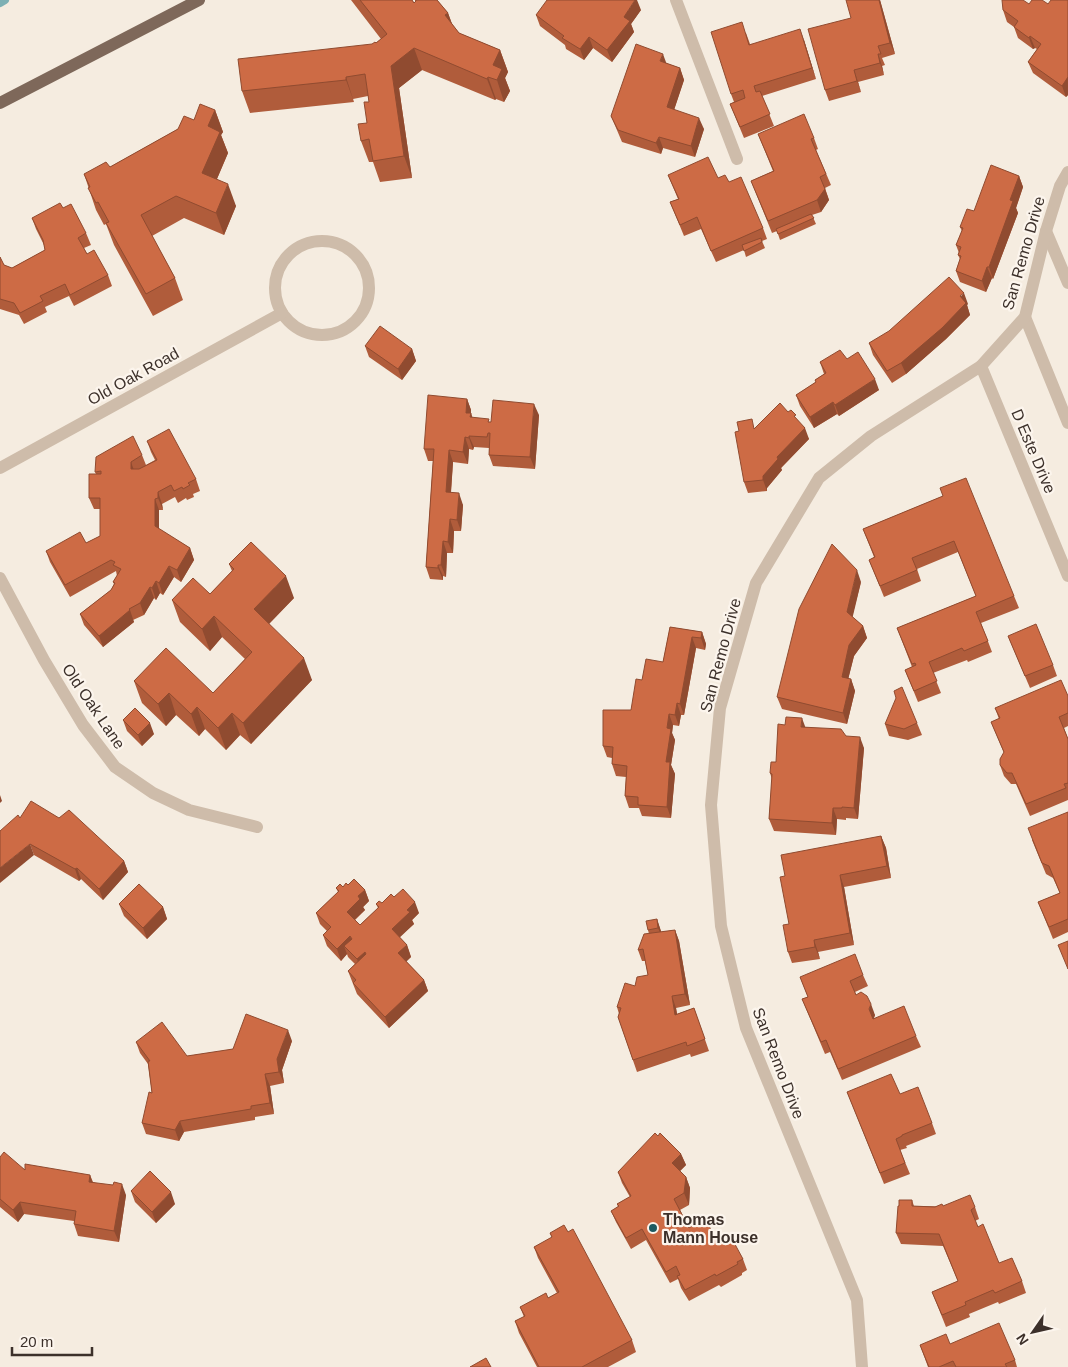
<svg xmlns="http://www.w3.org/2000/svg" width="1068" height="1367" font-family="Helvetica,sans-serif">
	<rect width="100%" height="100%" fill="#f5ece0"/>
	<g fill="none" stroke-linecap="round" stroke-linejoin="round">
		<polyline stroke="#7db0b4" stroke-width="8" points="0,3 5,0"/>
		<g stroke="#cebcaa" stroke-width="12">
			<polyline points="676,0 737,159"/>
			<polyline points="1046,231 1068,283"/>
			<circle cx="322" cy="288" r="47"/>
			<polyline points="1025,317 1068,423"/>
			<polyline points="981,366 1068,576"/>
			<polyline points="0,468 282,313"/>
			<polyline points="0,578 44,660 83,725 115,767 153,793 189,810 257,827"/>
			<polyline points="862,1367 857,1300 746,1028 721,926 711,805 720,708 756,583 819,478 871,436 981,366 1025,317 1046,231 1060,186 1068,172"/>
		</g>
		<polyline stroke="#7e685a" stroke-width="12" points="0,103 199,0"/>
	</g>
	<g fill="#b05c3b">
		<polygon points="351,0 412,0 414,3 415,2 415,0 437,0 448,13 452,24 459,33 500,50 508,72 505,78 510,91 504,102 496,99 495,100 422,70 399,88 412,178 380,182 373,162 369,162 361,141 367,123 369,102 368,96 353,99 354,102 250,113 242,91 376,43 381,39"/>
		<polygon points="880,0 895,54 882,58 885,65 882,66 884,75 858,82 861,92 829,101 825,90 851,18"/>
		<polygon points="1068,0 1068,95 1066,97 1033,73 1028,62 1037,49 1035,48 1033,49 1018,38 1014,27 1007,22 1003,10 1029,4 1048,4"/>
		<polygon points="641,10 631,24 634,32 612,62 593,48 584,60 566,49 565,45 540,26 536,15"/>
		<polygon points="746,33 750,44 804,40 816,79 762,96 774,126 744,138 730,104 734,102 731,94"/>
		<polygon points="666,63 680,68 684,80 674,110 704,129 695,157 663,148 661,154 622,142 611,116"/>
		<polygon points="215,110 223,132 221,135 228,153 217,179 236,206 224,235 184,218 152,236 175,278 183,300 153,316 114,245 106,224 104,225 96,210 84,174 110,167 194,120"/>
		<polygon points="758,134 814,138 818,149 816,150 831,185 825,188 829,200 821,212 812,215 816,224 780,240 777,231 772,233 751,181 773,171"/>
		<polygon points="668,175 718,178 729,182 763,228 767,239 762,241 765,248 746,257 744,250 716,262 701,229 684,236 670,202 678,199"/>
		<polygon points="1019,176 1023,187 1016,208 1018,213 993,279 992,278 986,292 960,282 956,271 960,259 958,255 959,253 956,245 962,231 960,227 974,211"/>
		<polygon points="63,208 86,233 91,245 84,248 87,254 108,275 112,286 74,306 69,296 45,307 47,312 24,324 19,315 0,309 0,257 4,265 12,268 45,250 44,245 36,229 32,218"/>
		<polygon points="968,304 967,305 970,315 946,339 906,374 892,383 873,355 869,343"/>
		<polygon points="365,346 412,349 416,361 402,380 369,357"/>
		<polygon points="847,359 879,390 839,416 837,414 814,428 800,406 796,395 816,382 815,380 824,374 820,362"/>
		<polygon points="467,399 471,410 471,413 472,418 490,422 539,415 535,469 493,466 489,455 489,448 474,447 473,450 469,449 468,464 453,462 451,493 463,505 461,531 454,531 453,553 447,553 446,577 443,576 443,580 430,579 426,567 433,461 428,461 424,449"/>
		<polygon points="788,412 798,421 809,439 781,468 782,470 767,488 767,491 748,493 744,482 755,428"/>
		<polygon points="147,441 196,479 200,491 193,494 194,497 187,500 186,498 178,503 175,497 162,504 163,510 159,510 159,529 190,548 194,560 181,582 174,577 163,595 160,593 156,600 154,598 144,615 133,620 134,622 103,647 84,625 80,614 111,590 114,584 113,582 117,576 116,571 70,597 50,562 46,551 86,543 100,536 100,509 94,509 89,498 96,474 95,472 142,455 146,465 155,460 151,452"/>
		<polygon points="943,496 1014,596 1019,608 981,623 992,652 968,662 967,660 933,673 941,693 918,702 905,670 912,667 897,628 976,596 958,552 917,569 921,581 884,597 869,560 874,557 863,529"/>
		<polygon points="229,564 294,598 269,624 312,680 251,744 240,735 226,750 205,729 199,736 176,715 166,726 142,703 134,681 213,693 245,659 222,637 210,651 180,622 172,600 210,594 232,571"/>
		<polygon points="861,582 852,617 863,626 867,638 854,656 848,679 851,679 855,691 847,724 782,709 777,697"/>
		<polygon points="670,627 702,632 706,644 705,650 696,648 684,715 681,715 679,726 673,725 672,733 675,740 671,765 675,774 671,818 642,816 639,808 629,808 625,796 626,777 616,776 612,764 612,758 607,757 603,746 631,710 663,662"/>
		<polygon points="1008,636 1053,665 1057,676 1030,688"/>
		<polygon points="1068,696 1068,726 1064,728 1068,739 1068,800 1030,816 1016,784 1011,784 1004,776 1000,765 1004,753 991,722 999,719 995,708"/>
		<polygon points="123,720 154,734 142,746 127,731"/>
		<polygon points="917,723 922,735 908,740 889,736 885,724"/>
		<polygon points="805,727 846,736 864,748 858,819 846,818 846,820 837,819 836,835 774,831 769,819 772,779 770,773 776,762"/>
		<polygon points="1068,812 1068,932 1053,939 1038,902 1060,893 1053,878 1046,874 1032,840"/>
		<polygon points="20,818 124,861 128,872 103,900 81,879 79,881 34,855"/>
		<polygon points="881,836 886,848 891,878 844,887 854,945 818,952 820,959 792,963 788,952 789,924 785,876"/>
		<polygon points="348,885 365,890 369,901 363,907 365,910 355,920 360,925 378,908 376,904 382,903 394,897 419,913 412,920 414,924 399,937 407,945 411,957 406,961 424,980 428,991 389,1028 357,994 348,971 355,964 348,957 347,954 341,961 327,946 323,935 327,931 320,924 316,913 338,892 336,888 343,887"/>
		<polygon points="119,904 163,907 167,919 147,939 124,916"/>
		<polygon points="657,919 661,932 675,930 679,941 690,1005 676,1008 677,1014 694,1008 709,1051 691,1057 690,1054 637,1072 618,1017 619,1014 617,1007 635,986 648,975 645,961 642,961 638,950 649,934 648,930"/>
		<polygon points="863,975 868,986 855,992 856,995 875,1015 874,1018 916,1036 921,1047 842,1080 830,1052 825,1054 807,1011 802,999 808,997 800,977"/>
		<polygon points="292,1041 282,1070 284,1083 270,1086 274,1114 255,1117 255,1120 184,1132 179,1141 146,1134 142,1123 152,1093 148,1064 140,1053 136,1042 187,1056"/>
		<polygon points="847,1092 900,1094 932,1123 936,1134 906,1146 907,1148 900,1150 910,1174 884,1184"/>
		<polygon points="658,1136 681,1154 686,1165 680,1171 686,1177 690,1188 689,1205 680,1210 689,1228 717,1241 725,1240 743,1259 747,1270 742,1273 742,1275 721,1287 719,1285 689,1301 681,1288 678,1279 670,1283 646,1240 631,1249 616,1222 611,1211 618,1207 617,1204 630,1197 622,1183 618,1172"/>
		<polygon points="0,1157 25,1170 90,1175 93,1182 126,1195 119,1242 78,1236 74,1224 74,1221 24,1214 18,1222 0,1207"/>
		<polygon points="131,1191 175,1204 156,1223 135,1202"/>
		<polygon points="912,1200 914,1206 975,1207 979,1219 975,1221 978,1227 999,1263 1022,1281 1026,1293 999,1304 998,1302 969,1314 970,1317 946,1327 932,1292 958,1281 943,1246 901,1244 896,1233 899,1206"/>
		<polygon points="550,1233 632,1340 636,1352 608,1367 537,1367 519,1333 515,1321 524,1317 520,1307 548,1298 557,1293 538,1258 534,1247 552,1238"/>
		<polygon points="950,1344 1015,1360 1017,1367 928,1367 920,1345"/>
	</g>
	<g fill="#904b30">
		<polygon points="635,0 637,0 641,10 631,24 634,32 612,62 607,50 624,17"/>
		<polygon points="879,0 880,0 895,54 890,43"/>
		<polygon points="448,13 456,35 445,15"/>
		<polygon points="800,29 804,40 816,79 812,68"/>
		<polygon points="1030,36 1035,48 1033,49 1029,38"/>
		<polygon points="589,37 593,48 584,60 580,49"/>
		<polygon points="414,48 422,70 399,88 412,178 404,156 391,66"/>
		<polygon points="500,50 508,72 505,78 510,91 504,102 497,80 493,65"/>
		<polygon points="663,54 667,65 660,61"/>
		<polygon points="878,54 882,66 884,75 880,63"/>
		<polygon points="680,68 684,80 671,119 667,107"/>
		<polygon points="854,70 858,82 861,92 857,81"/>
		<polygon points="346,77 353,99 354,102 346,80"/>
		<polygon points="488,77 496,99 495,100 487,79"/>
		<polygon points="1068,77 1068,95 1066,97 1062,86"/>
		<polygon points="215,110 223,132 221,135 228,153 210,195 202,173 208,126"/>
		<polygon points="699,118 704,129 695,157 691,146"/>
		<polygon points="659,137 663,148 661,154 656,143"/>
		<polygon points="1019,176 1023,187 1016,208 1018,213 993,279 989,267 1010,200"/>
		<polygon points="228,184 236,206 224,235 216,213"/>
		<polygon points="825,189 829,200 821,212 817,200"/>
		<polygon points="987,267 992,278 986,292 982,281"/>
		<polygon points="964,293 968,304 967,305 970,315 946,339 906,374 901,363"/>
		<polygon points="412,349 416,361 402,380 398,369"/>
		<polygon points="875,379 879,390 839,416 835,405"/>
		<polygon points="467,399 471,410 471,416 471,413 475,425 466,413"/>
		<polygon points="833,402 837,414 814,428 810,417"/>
		<polygon points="534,404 539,415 535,469 530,457"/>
		<polygon points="805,428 809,439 781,468 782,470 767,488 767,491 763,480 763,476 777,457"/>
		<polygon points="469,436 474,447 473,450 469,438"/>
		<polygon points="465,437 469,449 468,464 463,452"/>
		<polygon points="449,450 453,462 450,504 446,492"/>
		<polygon points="131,462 135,473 131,469"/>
		<polygon points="158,492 162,504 163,510 158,498"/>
		<polygon points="459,493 463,505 461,531 457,520"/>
		<polygon points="155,499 159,510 159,538 155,526"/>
		<polygon points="450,519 454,531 453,553 448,542"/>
		<polygon points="443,541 447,553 446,577 441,565"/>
		<polygon points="190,548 194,560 181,582 177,570"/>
		<polygon points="438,565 443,576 443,580 438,568"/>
		<polygon points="169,566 174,577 163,595 159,583"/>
		<polygon points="857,570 861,582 851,624 847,612"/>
		<polygon points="286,576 294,598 262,631 254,609"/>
		<polygon points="156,581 160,593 156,600 152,588"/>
		<polygon points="150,587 154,598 144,615 140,603"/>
		<polygon points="130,610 134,622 103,647 99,636"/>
		<polygon points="214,616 222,637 210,651 202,629"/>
		<polygon points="863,626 867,638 854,656 846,688 842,677 849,645"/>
		<polygon points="702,632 706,644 705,650 701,638"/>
		<polygon points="692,637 696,648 684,715 680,704"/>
		<polygon points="304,658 312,680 251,744 243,723"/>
		<polygon points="851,679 855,691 847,724 843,713"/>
		<polygon points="169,693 176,715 166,726 158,704"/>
		<polygon points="677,703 681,715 679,726 675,715"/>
		<polygon points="197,707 205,729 199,736 191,714"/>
		<polygon points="232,713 240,735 226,750 218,728"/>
		<polygon points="669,714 673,725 672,733 675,740 671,765 675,774 671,818 667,807 666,762 667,728"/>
		<polygon points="802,718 806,729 801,727"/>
		<polygon points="150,723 154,734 142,746 138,735"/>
		<polygon points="860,737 864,748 858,819 854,808"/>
		<polygon points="0,795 2,801 0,803"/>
		<polygon points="833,808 837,819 836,835 832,823"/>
		<polygon points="881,836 886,848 891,878 887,866"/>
		<polygon points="30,844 34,855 0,883 0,868"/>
		<polygon points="124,861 128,872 103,900 99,889"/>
		<polygon points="77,868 81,879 79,881 75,869"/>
		<polygon points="840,875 844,887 854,945 850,933"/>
		<polygon points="365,890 369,901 363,907 365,910 351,923 347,912 358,896"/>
		<polygon points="415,902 419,913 412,920 414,924 396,941 392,929 407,910"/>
		<polygon points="163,907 167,919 147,939 143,928"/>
		<polygon points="657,919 661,931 663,940 658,928"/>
		<polygon points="675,930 679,941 690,1005 685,994"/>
		<polygon points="350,936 354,948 344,946 347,954 341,961 337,949"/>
		<polygon points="814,940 818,952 820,959 815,947"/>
		<polygon points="407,945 411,957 403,965 398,953"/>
		<polygon points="365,952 369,963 361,971 357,959"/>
		<polygon points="424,980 428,991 389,1028 385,1017"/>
		<polygon points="672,996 676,1008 679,1026 675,1015"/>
		<polygon points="871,1004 875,1015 873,1020 869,1009"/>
		<polygon points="288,1030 292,1041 282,1070 284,1083 279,1072 277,1059"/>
		<polygon points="265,1074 270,1086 274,1114 270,1103"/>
		<polygon points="180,1121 184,1132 179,1141 175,1130"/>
		<polygon points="681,1154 686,1165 676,1175 672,1163"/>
		<polygon points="90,1175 94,1187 89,1182"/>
		<polygon points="686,1177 690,1188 689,1205 684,1193"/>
		<polygon points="122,1184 126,1195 119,1242 114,1231"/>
		<polygon points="171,1192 175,1204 156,1223 152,1212"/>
		<polygon points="20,1202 24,1214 18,1222 13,1210"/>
	</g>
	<g fill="#cd6b45" stroke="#904b30">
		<polygon points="360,0 412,0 414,3 416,1 416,0 437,0 448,13 445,15 459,33 500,50 493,65 502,69 497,80 488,77 487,79 414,48 391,66 404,156 373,161 369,139 361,141 358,124 367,123 364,102 369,102 365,74 346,77 346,80 242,91 238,59 372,44 375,42 376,43 387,34"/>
		<polygon points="547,0 635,0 624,17 630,21 607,50 589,37 580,49 562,38 564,36 536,15"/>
		<polygon points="846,0 879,0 890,43 878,46 881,54 878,54 880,63 854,70 857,81 825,90 808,29 851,18"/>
		<polygon points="1002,0 1023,0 1029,4 1032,0 1042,0 1048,4 1051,0 1068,0 1068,77 1062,86 1028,62 1041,44 1030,36 1029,38 1014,27 1018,21 1003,10"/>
		<polygon points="742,22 749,45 800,29 812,68 754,86 756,92 760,91 770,114 740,127 730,104 745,98 743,90 731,94 711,32"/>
		<polygon points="636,44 663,54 660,61 680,68 667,107 699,118 691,146 659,137 656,143 618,130 611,116"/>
		<polygon points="200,104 215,110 208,126 220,132 202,173 228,184 216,213 176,196 141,215 175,278 146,294 106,223 109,222 98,202 96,203 88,188 90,187 84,174 106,162 110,167 178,129 184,116 194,120"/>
		<polygon points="804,114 814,138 811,139 826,174 820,177 825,189 817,200 768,221 751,181 774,171 758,134"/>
		<polygon points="708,157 718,178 725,175 729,182 741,177 763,228 711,251 697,217 680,225 670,202 679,199 668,175"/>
		<polygon points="991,165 1019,176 1010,200 1013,201 989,267 987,267 982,281 956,271 961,256 958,255 961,247 956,245 963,228 960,227 967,209 974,211"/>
		<polygon points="60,203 63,208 71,204 86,233 78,238 87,254 94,250 108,275 70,295 65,284 40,296 43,301 20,313 14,303 0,299 0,257 4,265 12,268 45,250 43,240 32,218"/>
		<polygon points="811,214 814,218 778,234 776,229"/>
		<polygon points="761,238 762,242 744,251 742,245"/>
		<polygon points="949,277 964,293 960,296 966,303 942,328 901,363 887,371 869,343 889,331"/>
		<polygon points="380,326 412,349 398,369 365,346"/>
		<polygon points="840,350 847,359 858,352 875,379 835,405 833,402 810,417 796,395 816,382 815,380 826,373 820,362"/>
		<polygon points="428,395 467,399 466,413 471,413 470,417 489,419 488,422 491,422 493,400 534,404 530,457 489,455 490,433 488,433 487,437 469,436 469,438 465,437 463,452 449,450 446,492 459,493 457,520 450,519 448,542 443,541 441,565 438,565 438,568 426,567 434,449 424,449"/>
		<polygon points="780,403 788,412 791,410 796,415 794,416 805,428 777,457 778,459 763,476 763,480 744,482 735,432 739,431 737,422 752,419 754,429"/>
		<polygon points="169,429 196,479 188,483 190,485 183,489 182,487 174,491 171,485 158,492 158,498 155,499 155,526 190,548 177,570 169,566 159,583 156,581 152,588 150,587 140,603 129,609 130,610 99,636 80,614 111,590 115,583 113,582 121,569 113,565 115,562 111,560 65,585 46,551 80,532 86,543 100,536 100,498 89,498 89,474 101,474 101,471 95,472 96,457 133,436 142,455 131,462 131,469 139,469 157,460 147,441"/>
		<polygon points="966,478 1014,596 976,612 988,641 964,651 962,648 929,662 937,681 914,691 905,670 916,665 915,663 912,664 897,628 976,596 954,541 912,558 917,570 880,586 869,560 875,557 863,529 943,496 940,488"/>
		<polygon points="251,542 286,576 254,609 304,658 243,723 232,713 218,728 197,707 191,714 169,693 158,704 134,681 166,648 213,693 252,652 214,616 202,629 172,600 193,578 210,594 234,569 229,564"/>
		<polygon points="832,544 857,570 847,612 863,626 849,645 842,677 851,679 843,713 777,697 799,609"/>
		<polygon points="1036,624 1053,665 1025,676 1008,636"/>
		<polygon points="670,627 702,632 701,638 692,637 680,704 677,703 675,715 669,714 667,728 671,729 666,762 670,762 667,807 638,805 638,797 625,796 627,766 612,764 613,747 603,746 603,710 631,710 636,679 642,680 646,659 663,662"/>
		<polygon points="1061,680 1068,696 1068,713 1059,717 1068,739 1068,783 1064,784 1066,788 1026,804 1012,773 1007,773 1000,765 1000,759 1004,752 991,722 1000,718 995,708"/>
		<polygon points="902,687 917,723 904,729 885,724 896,698 894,691"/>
		<polygon points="135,708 150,723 138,735 123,720"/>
		<polygon points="786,717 802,718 801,727 841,729 846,736 860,737 854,808 842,807 842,808 833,808 832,823 769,819 772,774 770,773 771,762 776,762 778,724 785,725"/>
		<polygon points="31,801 59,818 69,810 124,861 99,889 77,868 75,869 30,844 0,868 0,831 18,815 20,818"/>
		<polygon points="1068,812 1068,919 1049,927 1038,902 1060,893 1049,866 1042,863 1028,828"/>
		<polygon points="881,836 887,866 840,875 850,933 814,940 815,947 788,952 783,925 789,924 780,877 785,876 781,855"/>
		<polygon points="354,879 365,890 358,896 360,899 347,912 360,925 379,907 376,904 379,901 382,903 391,894 394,897 403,889 415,902 407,910 410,912 392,929 407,945 398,953 424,980 385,1017 353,983 356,980 348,971 366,954 365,952 357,959 344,946 352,939 350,936 337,949 323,935 331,927 316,913 339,891 336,888 340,884 343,887 346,883 348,885"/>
		<polygon points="139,884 163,907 143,928 119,904"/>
		<polygon points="657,919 658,928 648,930 646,921"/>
		<polygon points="675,930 685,994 672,996 675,1015 694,1008 705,1039 687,1046 686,1042 633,1060 618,1017 621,1008 617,1007 625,983 635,986 637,977 648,975 643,949 638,950 644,934"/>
		<polygon points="1068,941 1068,969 1058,945"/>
		<polygon points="855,954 863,975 850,981 856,995 861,992 867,996 871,1004 869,1009 873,1019 904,1006 916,1036 838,1069 826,1040 821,1042 802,999 808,997 800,977"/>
		<polygon points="246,1014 288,1030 277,1059 279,1072 265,1074 270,1103 251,1106 251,1109 180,1121 175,1130 142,1123 149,1092 152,1093 148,1061 150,1061 136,1042 162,1022 187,1056 233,1049"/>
		<polygon points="891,1074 900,1094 918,1087 932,1123 902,1135 902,1136 896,1139 905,1163 880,1173 847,1092"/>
		<polygon points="655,1133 658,1136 660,1133 681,1154 672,1163 686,1177 684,1193 674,1199 689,1228 697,1223 709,1226 717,1241 724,1237 725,1240 731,1237 743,1259 737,1262 738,1264 716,1276 715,1274 685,1290 677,1276 680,1275 676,1266 666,1272 642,1229 626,1238 611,1211 619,1206 617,1204 631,1196 618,1172"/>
		<polygon points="4,1152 25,1170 25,1164 90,1175 89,1182 113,1185 114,1182 122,1184 114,1231 74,1224 76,1211 20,1202 13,1210 0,1199 0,1157"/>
		<polygon points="150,1171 171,1192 152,1212 131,1191"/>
		<polygon points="970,1195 975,1207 971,1210 978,1227 983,1224 999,1263 1012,1258 1022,1281 995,1293 993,1290 965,1302 966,1305 942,1315 932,1292 958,1281 939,1234 896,1233 898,1206 899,1206 899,1200 912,1200 912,1206 935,1207 942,1204 943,1206"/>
		<polygon points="564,1225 568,1232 573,1229 632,1340 582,1367 539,1367 515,1321 525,1316 520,1307 546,1293 548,1298 559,1292 534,1247 552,1237 550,1233"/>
		<polygon points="999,1323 1015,1360 1005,1364 1007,1367 956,1367 953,1361 939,1367 929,1367 920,1345 946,1334 950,1344"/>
		<polygon points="486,1358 491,1367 470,1367"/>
	</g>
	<circle fill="#1c5a61" stroke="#fcf5ed" stroke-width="2" cx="653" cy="1228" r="5"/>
	<g text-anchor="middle" stroke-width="4.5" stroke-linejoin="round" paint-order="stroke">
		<g font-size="16" fill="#3c302a" stroke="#fcf5ed">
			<text transform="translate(1023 253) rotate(-74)" y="6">San Remo Drive</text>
			<text transform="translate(133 376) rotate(-29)" y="6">Old Oak Road</text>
			<text transform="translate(1034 451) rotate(67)" y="6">D Este Drive</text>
			<text transform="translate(720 655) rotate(-75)" y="6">San Remo Drive</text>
			<text transform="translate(94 706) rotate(56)" y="6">Old Oak Lane</text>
			<text transform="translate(779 1063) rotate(69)" y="6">San Remo Drive</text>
		</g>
		<g font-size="16" font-weight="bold" fill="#3c302a" stroke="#fcf5ed" text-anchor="start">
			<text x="663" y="1225">Thomas<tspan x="663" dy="18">Mann House</tspan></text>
		</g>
	</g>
	<g transform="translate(1033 1332) rotate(236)" stroke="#fcf5ed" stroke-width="4" paint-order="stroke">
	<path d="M0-4L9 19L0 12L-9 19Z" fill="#3c302a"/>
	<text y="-8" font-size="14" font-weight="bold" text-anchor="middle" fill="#3c302a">N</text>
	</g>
	<path d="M12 1347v8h80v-8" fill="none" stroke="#3c302a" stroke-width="2.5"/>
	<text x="20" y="1347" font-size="15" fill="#3c302a" stroke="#fcf5ed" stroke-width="4" paint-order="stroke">20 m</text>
</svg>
